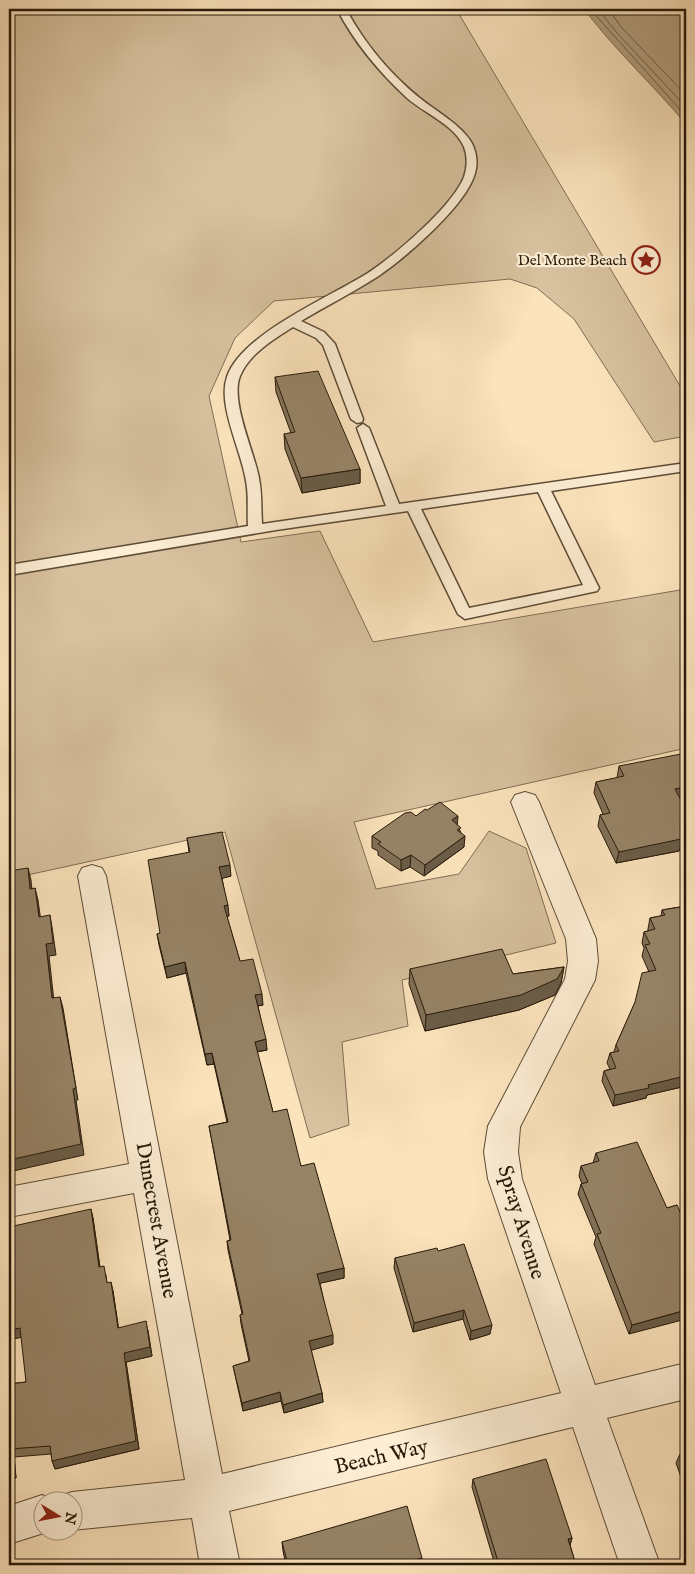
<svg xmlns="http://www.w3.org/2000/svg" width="695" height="1574" font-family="'IM FELL English',serif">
	<rect width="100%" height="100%" fill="#fbe3bc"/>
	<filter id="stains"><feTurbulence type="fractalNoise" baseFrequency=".004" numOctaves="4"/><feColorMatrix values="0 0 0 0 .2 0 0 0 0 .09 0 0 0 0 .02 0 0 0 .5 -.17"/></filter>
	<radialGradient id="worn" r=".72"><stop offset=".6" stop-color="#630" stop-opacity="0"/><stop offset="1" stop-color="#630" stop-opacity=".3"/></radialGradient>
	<polygon fill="#d7c19e" stroke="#806e54" points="9,9 456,9 686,396 686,436 654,442 574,319 537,288 510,279 274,301 235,338 209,396 241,542 320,531 373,642 686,589 686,758 682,749 354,822 376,889 459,874 489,831 526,848 556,943 402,980 408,1026 342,1042 349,1125 310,1138 225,832 9,879"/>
	<path fill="#b39f7f" stroke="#7b6a50" d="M 584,9 L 686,9 L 686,124 C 653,85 615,50 584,9 Z"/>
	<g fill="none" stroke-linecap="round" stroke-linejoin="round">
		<g stroke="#6e5c44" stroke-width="1">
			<polyline points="590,9 686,116"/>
			<polyline points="598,9 617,33 686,107"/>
			<polyline points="608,9 622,28 686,95"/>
		</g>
		<defs>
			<path id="service" d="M 337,9 L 346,9 C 364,43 391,75 421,99 C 436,111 453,120 466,135 C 475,145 479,159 475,173 C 467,205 404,259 377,277 C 352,293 326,306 301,321 L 324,332 L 335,344 L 363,419 L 362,422 L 357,423 L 351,419 L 323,345 L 316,338 L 293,327 C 274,339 249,354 240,376 C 230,401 254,451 259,478 C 262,493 261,508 262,524 L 386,506 L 357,428 L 363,424 L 369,428 L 399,504 L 686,463 L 686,471 L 551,491 L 599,588 L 597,591 L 465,619 L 458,614 L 408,511 L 276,530 L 9,575 L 9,565 L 248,526 C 247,511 249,496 246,481 C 242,452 217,405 227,377 C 241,334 330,297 368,273 C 395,255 452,207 464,177 C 467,168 468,157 464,147 C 455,125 424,113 407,98 C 380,73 354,42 337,9 ZM 538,492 L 583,585 L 469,608 L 421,509 Z"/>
			<g id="minor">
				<polygon points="525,792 535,795 539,802 596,939 598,961 595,980 520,1127 518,1152 522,1179 595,1385 686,1363 686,1399 607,1418 660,1565 620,1565 573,1427 229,1511 240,1565 200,1565 192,1518 72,1530 72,1502 57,1502 58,1497 72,1492 185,1480 134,1193 9,1217 9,1187 129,1164 78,876 82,868 92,865 102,868 106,876 222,1474 561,1393 488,1179 484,1152 488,1126 565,979 568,961 566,939 511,802 515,795"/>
				<polygon points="42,1495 56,1502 42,1502 42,1532 47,1532 9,1544 9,1506"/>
			</g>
		</defs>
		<use href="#service" stroke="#5d4c36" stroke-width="3"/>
		<use href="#minor" stroke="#5d4c36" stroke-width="2"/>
		<use href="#service" fill="#fcedd3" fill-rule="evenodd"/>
		<use href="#minor" fill="#fcedd3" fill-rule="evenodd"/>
	</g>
	<g fill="#817158" stroke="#281a09">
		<polygon points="275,377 360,469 360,483 302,493 285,449 284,434 291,433 276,392"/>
		<polygon points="619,766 681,799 686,810 686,833 679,851 616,863 598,826 600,815 603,814 594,793 596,782 617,778"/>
		<polygon points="416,816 457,824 461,833 464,847 424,876 410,867 401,871 378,855 378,851 372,848 372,836"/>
		<polygon points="187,838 231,876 222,878 229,916 227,917 240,961 263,1005 258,1006 267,1050 257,1052 273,1112 301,1166 344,1268 344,1278 320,1283 333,1344 311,1350 322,1393 323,1402 284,1413 281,1401 243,1411 233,1366 249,1361 241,1324 240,1315 242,1314 228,1250 227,1241 230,1240 209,1126 227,1122 214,1064 207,1065 186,973 167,978 159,945 157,934 160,933 189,852"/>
		<polygon points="686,906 682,1087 647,1095 646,1098 613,1106 602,1081 604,1071 610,1069 607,1063 610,1053 614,1052 616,1045 649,972 642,956 644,948 642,943 644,932 648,931 648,929 650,918 661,916 662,910"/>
		<polygon points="564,967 561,983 555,995 519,1010 425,1031 409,984 410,969 513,974"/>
		<polygon points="596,1153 667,1208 677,1205 629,1334 594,1244 596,1237 578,1194 581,1184 582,1184 579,1176 581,1166 593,1163"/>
		<polygon points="93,1218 100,1267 106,1275 107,1283 113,1291 118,1328 148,1330 152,1356 126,1362 139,1449 55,1469 51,1454 14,1457 16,1478 9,1480 9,1384 26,1382"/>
		<polygon points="438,1251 490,1334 470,1340 463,1319 413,1332 394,1268 395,1258"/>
		<polygon points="686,1452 686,1491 676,1463 680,1454"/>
		<polygon points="473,1479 572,1538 570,1545 576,1565 495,1565 472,1487"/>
		<polygon points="282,1542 421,1565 286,1565 283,1551"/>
	</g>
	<g fill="#695c47" stroke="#281a09">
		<polygon points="360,469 360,483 302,493 301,478"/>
		<polygon points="686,787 686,798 673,801 675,789"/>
		<polygon points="458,816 457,828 452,820"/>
		<polygon points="686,828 686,833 679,851 616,863 619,852"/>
		<polygon points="465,836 464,847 424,876 425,865"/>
		<polygon points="411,855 410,867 401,871 401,860"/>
		<polygon points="230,865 231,876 220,879 219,867"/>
		<polygon points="28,868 31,880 33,901 30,889"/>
		<polygon points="35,888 38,900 42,929 39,917"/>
		<polygon points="228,905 229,916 225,917 224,906"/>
		<polygon points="50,915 52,927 56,955 49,956 55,1010 52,998 46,944"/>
		<polygon points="185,962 186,973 167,978 165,967"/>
		<polygon points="564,967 561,983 555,995 519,1010 425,1031 426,1015"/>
		<polygon points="262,994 263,1005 256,1006 255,995"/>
		<polygon points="60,997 63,1008 78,1100 76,1100 84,1155 9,1172 9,1160"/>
		<polygon points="266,1039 267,1050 255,1052 255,1042"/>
		<polygon points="212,1053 214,1064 207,1065 205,1054"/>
		<polygon points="686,1074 686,1079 682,1087 647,1095 646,1098 613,1106 615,1095 648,1085"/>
		<polygon points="91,1209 93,1218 101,1276 99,1267"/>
		<polygon points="344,1268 344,1278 317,1284 317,1274"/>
		<polygon points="111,1282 113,1291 120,1337 118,1328"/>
		<polygon points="464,1310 463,1319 413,1332 414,1323"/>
		<polygon points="686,1310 686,1319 629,1334 632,1325"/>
		<polygon points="146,1321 152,1356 126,1362 139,1449 55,1469 52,1461"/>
		<polygon points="492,1325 490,1334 470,1340 471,1331"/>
		<polygon points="20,1328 23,1337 9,1340 9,1330"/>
		<polygon points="333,1335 333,1344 309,1351 309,1341"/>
		<polygon points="280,1392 281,1401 243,1411 242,1403"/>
		<polygon points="322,1393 323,1402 284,1413 283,1405"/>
		<polygon points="10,1449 14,1457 16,1478 9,1480"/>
		<polygon points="572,1538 570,1545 568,1539"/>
		<polygon points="422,1558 421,1565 397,1565"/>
	</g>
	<g fill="#968366" stroke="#281a09">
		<polygon points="318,371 360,469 301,478 284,434 295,432 275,377"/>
		<polygon points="681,754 686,764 686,787 675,789 686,810 686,828 681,839 619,852 600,815 610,813 596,782 624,776 619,766"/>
		<polygon points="440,802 458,816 452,820 461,828 457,830 465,836 425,865 411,855 401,860 378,844 381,842 372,836 405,813 411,812 416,816 425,809 427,810"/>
		<polygon points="222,832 230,865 219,867 228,905 224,906 240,961 253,959 262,994 255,995 266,1039 255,1042 273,1112 287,1109 301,1166 314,1163 344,1268 317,1274 333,1335 309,1341 322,1393 283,1405 280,1392 242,1403 233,1366 250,1361 240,1315 243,1314 227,1241 231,1240 209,1126 228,1122 212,1053 205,1054 185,962 165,967 157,934 160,933 148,860 190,852 187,838"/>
		<polygon points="28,868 30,889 35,888 39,917 50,915 53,943 46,944 52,998 60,997 76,1088 73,1089 81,1144 9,1160 9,871"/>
		<polygon points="686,906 686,1013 684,1013 686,1019 686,1047 684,1048 686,1054 686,1074 685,1076 648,1085 649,1088 615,1095 604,1071 616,1068 610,1053 619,1051 616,1045 635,1002 642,973 656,970 645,945 650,944 644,932 655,929 650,918 665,915 662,910"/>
		<polygon points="502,949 513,974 564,967 557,979 521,995 426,1015 410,969"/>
		<polygon points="637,1142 667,1208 677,1205 686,1225 686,1310 632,1325 597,1234 601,1233 581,1184 588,1182 581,1166 599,1161 596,1153"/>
		<polygon points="91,1209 99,1267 104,1266 107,1283 111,1282 118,1328 146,1321 150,1347 124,1353 136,1441 52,1461 50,1446 10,1449 12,1470 9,1471 9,1384 26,1382 20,1328 9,1330 9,1227"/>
		<polygon points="464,1244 492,1325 471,1331 464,1310 414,1323 395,1258 437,1248 438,1251"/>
		<polygon points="686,1452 686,1471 680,1454"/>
		<polygon points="546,1459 572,1538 568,1539 576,1565 499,1565 473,1479"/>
		<polygon points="407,1506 422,1558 397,1565 288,1565 282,1542"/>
	</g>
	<defs>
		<symbol id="sight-ring" viewBox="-11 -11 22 22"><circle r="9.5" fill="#fcedd3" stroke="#8f2418" stroke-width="1.5"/><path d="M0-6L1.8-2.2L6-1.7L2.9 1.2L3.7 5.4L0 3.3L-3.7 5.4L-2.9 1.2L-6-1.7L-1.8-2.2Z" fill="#8f2418"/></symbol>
	</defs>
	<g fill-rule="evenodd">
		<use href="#sight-ring" x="630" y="244" width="32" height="32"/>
	</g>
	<g text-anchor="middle" stroke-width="4.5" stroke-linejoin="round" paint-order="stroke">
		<g font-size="15" fill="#281a09" stroke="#fcedd3" text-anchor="end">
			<text x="627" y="265">Del Monte Beach</text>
		</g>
		<g font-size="21" fill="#281a09" stroke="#fcedd3">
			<text transform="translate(157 1220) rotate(80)" y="7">Dunecrest Avenue</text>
			<text transform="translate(522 1222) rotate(73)" y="7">Spray Avenue</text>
			<text transform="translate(381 1456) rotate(-13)" y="7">Beach Way</text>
		</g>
	</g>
	<rect width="695" height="1574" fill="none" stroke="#fbe3bc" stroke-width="30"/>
	<rect x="10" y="10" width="675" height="1554" fill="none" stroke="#281a09" stroke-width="2.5"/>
	<rect x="15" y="15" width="665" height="1544" fill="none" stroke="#281a09"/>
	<g transform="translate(58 1516) rotate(100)"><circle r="24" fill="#fcedd3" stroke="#a79982"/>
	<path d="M0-4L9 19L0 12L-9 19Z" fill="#8f2418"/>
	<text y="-8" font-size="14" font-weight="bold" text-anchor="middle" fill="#281a09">N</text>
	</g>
	<rect width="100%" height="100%" filter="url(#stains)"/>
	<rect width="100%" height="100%" fill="url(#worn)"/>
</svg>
